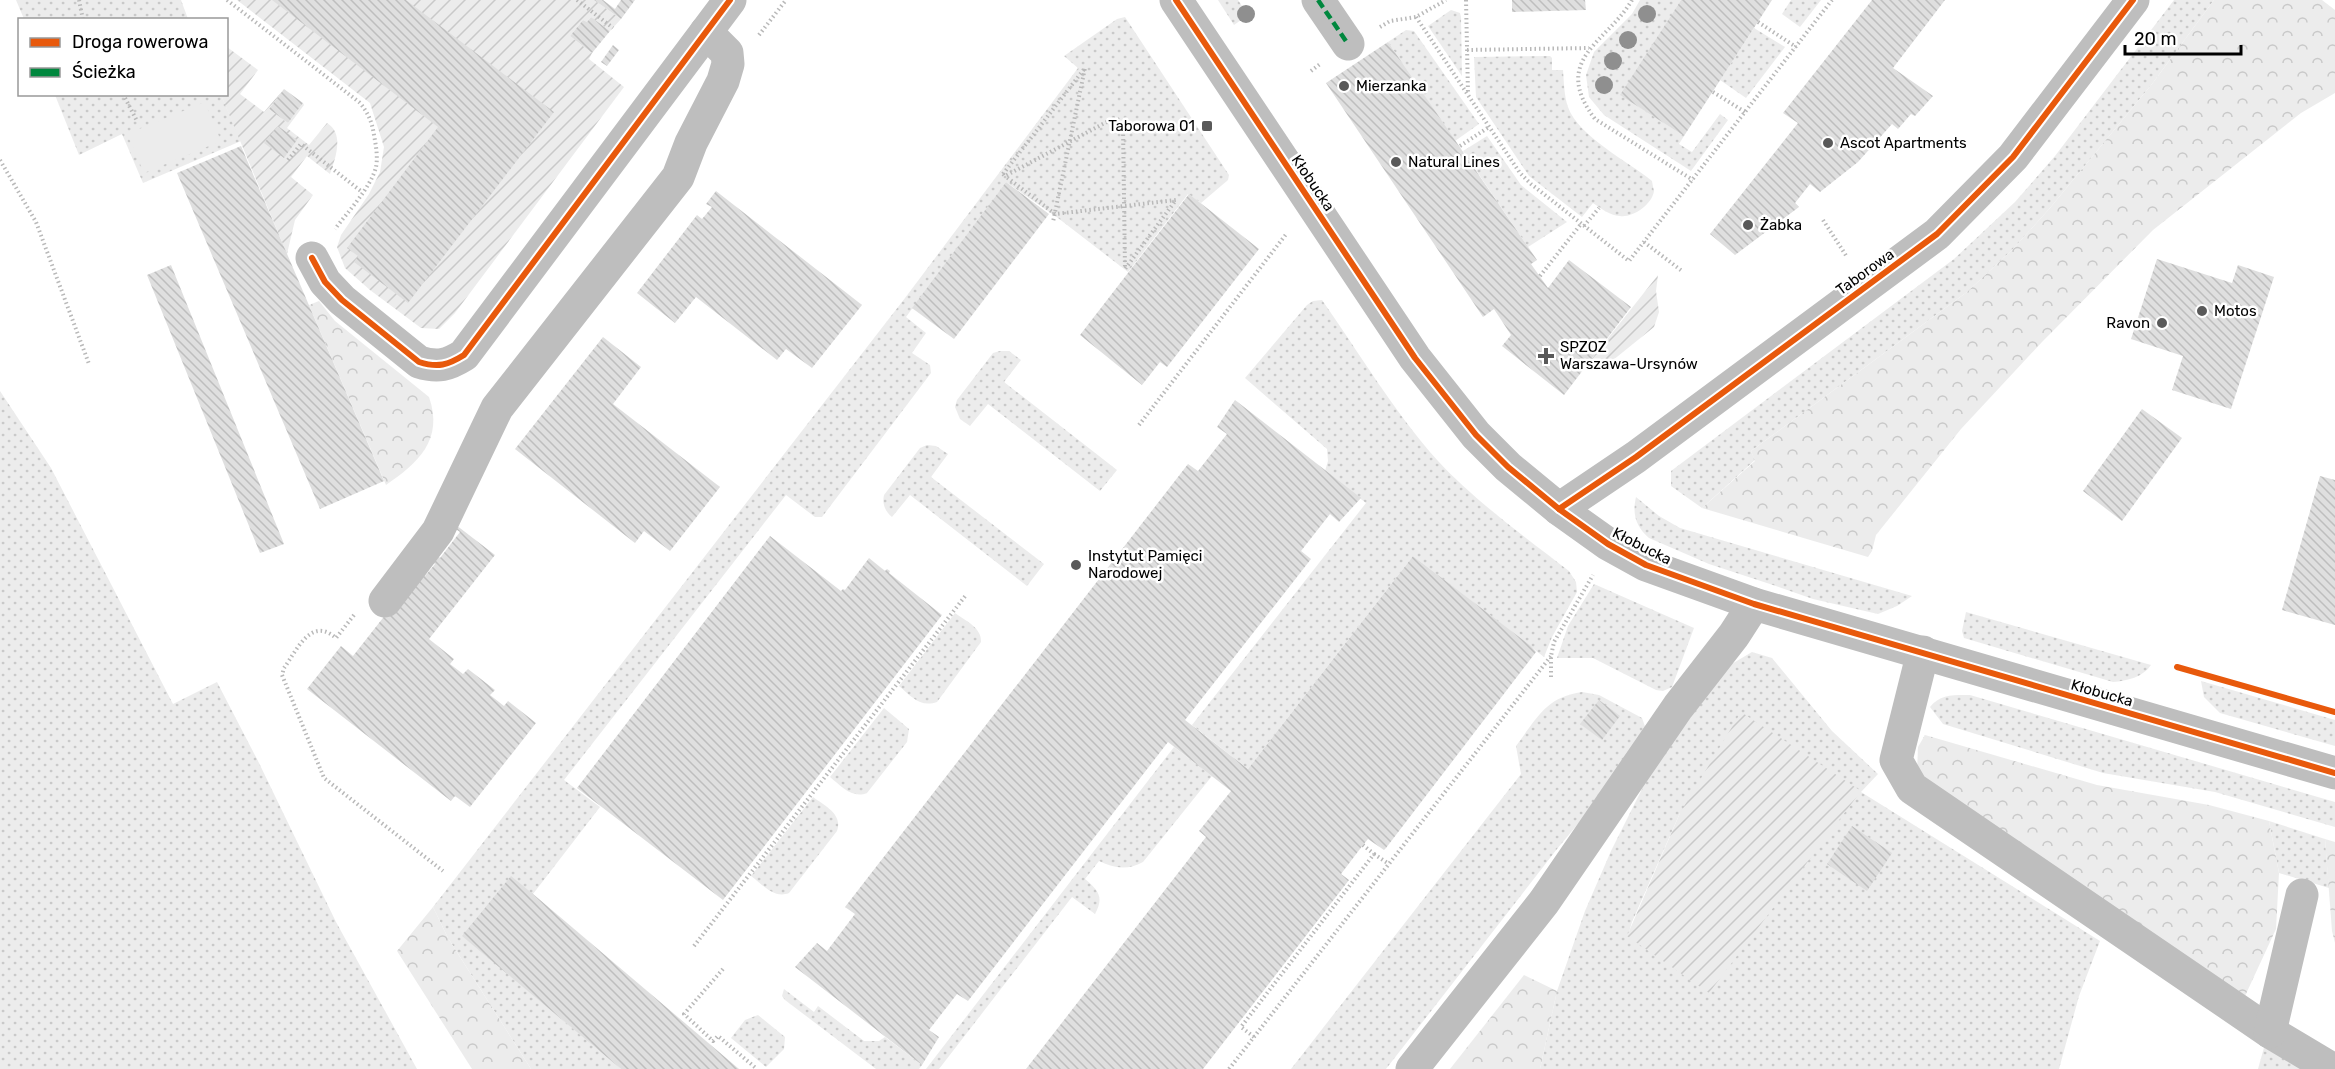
<svg xmlns="http://www.w3.org/2000/svg" width="2335" height="1069" font-family="Rubik,sans-serif">
	<defs>
		<pattern id="grass-dots" width="8" height="8" patternUnits="userSpaceOnUse" patternTransform="scale(1.5)"><rect width="8" height="8" fill="#ececec"/><path d="M2 2h.1M6 6h.1" fill="none" stroke="#c9c9c9" stroke-width="1.8" stroke-linecap="round"/></pattern>
		<pattern id="forest-crowns" width="20" height="18" patternUnits="userSpaceOnUse" patternTransform="scale(1.5)"><rect width="20" height="18" fill="#ececec"/><path d="M2 6a3 3 0 1 1 6 0M12 15a3 3 0 1 1 6 0" fill="none" stroke="#c9c9c9"/></pattern>
		<pattern id="garden-furrows" width="10" height="10" patternUnits="userSpaceOnUse" patternTransform="scale(1.5)"><rect width="10" height="10" fill="#ececec"/><path d="M-1 1l2-2M0 10L10 0M9 11l2-2" fill="none" stroke="#c9c9c9"/></pattern>
		<pattern id="building-back-hatch" width="6" height="6" patternUnits="userSpaceOnUse" patternTransform="scale(1.5)"><rect width="6" height="6" fill="#dfdfdf"/><path d="M-1 5l2 2M0 0l6 6M5-1l2 2" fill="none" stroke="#bebebe"/></pattern>
	</defs>
	<rect width="100%" height="100%" fill="#fff"/>
	<g fill="url(#grass-dots)" fill-rule="evenodd">
		<polygon points="16,0 181,0 188,19 24,19"/>
		<polygon points="1218,0 1238,0 1248,15 1234,25"/>
		<polygon points="1640,0 1681,0 1621,95 1684,136 1679,144 1692,152 1720,114 1728,120 1691,171 1604,115 1589,97 1586,75 1594,52 1632,14"/>
		<polygon points="1791,0 1821,0 1800,27 1782,14"/>
		<polygon points="2174,0 2214,0 2152,84 2050,208 2012,250 1967,292 1751,451 1755,460 1702,508 1671,486 1671,471 1954,259 2015,202 2055,156"/>
		<polygon points="1451,10 1460,13 1461,17 1462,76 1428,26"/>
		<polygon points="1125,17 1229,175 1228,180 1201,203 1188,194 1128,272 1058,218 1006,182 906,317 926,333 912,353 930,365 931,373 822,517 815,517 786,495 564,780 600,807 533,894 463,936 621,1069 531,1069 448,938 433,907 905,298 1078,68 1064,56 1117,19"/>
		<polygon points="1754,28 1785,47 1746,98 1720,80"/>
		<polygon points="1406,30 1414,31 1479,124 1455,141 1388,42"/>
		<path d="M 1550,56 L 1552,58 L 1552,70 L 1563,70 C 1564,82 1564,96 1568,107 C 1578,136 1629,162 1652,181 C 1652,182 1654,191 1654,191 C 1652,205 1632,218 1620,216 C 1609,215 1602,209 1593,203 L 1582,217 L 1529,176 L 1476,97 L 1474,57 Z"/>
		<polygon points="55,95 221,95 241,141 143,183 122,134 79,155"/>
		<polygon points="1487,136 1521,185 1567,222 1528,247 1463,151"/>
		<path d="M 1322,300 C 1360,354 1394,412 1438,461 C 1474,500 1526,538 1569,571 L 1576,582 L 1577,592 L 1552,637 L 1544,657 L 1413,556 L 1248,769 L 1192,725 L 1366,503 L 1325,471 L 1328,461 L 1327,449 L 1245,378 L 1307,305 L 1313,301 Z"/>
		<polygon points="1000,351 1009,351 1021,360 1004,382 1117,470 1100,491 988,404 970,426 960,419 955,407 957,400 993,353"/>
		<polygon points="0,391 51,468 173,704 217,682 259,763 336,922 417,1069 0,1069"/>
		<path d="M 927,445 L 936,446 L 948,454 L 931,477 L 1044,564 L 1027,586 L 910,495 L 892,517 C 885,511 882,504 884,495 L 920,448 Z"/>
		<path d="M 1636,497 L 1659,516 L 1680,528 L 1912,596 L 1897,606 L 1878,614 L 1813,599 L 1776,586 L 1709,564 L 1649,538 C 1636,526 1632,515 1636,497 Z"/>
		<polygon points="1594,584 1694,628 1672,687 1663,691 1656,690 1593,658 1557,658 1568,626"/>
		<path d="M 1966,612 L 2151,665 C 2143,677 2127,681 2113,682 L 1964,638 L 1962,631 Z"/>
		<path d="M 955,613 C 966,621 982,628 981,642 L 937,702 C 920,708 911,696 899,686 Z"/>
		<path d="M 1752,652 L 1772,658 L 1832,731 L 1878,774 L 1861,792 L 2100,941 L 2079,996 L 2059,1069 L 1540,1069 L 1557,991 L 1585,911 L 1611,851 L 1653,767 L 1730,665 ZM 1860,791 L 1778,899 L 1628,936 L 1632,922 L 1680,813 Z"/>
		<polygon points="2201,681 2335,720 2335,746 2220,713 2204,697"/>
		<path d="M 1582,692 L 1599,695 L 1642,718 L 1647,732 L 1616,778 L 1557,849 L 1386,1069 L 1291,1069 L 1521,774 L 1516,746 C 1537,718 1546,697 1582,692 Z"/>
		<path d="M 1970,695 L 2335,802 L 2335,827 L 2215,792 L 2103,773 L 1943,724 L 1930,707 C 1940,694 1954,695 1970,695 Z"/>
		<path d="M 884,708 L 909,729 L 907,742 L 867,793 C 852,799 841,786 830,777 Z"/>
		<path d="M 1174,747 L 1212,776 L 1143,862 C 1128,870 1115,869 1099,861 L 1085,879 C 1099,891 1104,897 1095,914 L 1072,897 L 939,1069 L 926,1069 Z"/>
		<path d="M 813,797 C 825,806 843,814 837,831 L 789,893 C 774,899 763,885 751,876 Z"/>
		<polygon points="2269,821 2325,839 2329,888 2279,873"/>
		<polygon points="784,989 814,1012 818,1006 864,1041 879,1041 885,1037 922,1065 919,1069 876,1069 785,1000 782,996"/>
		<polygon points="758,1015 785,1037 784,1049 766,1067 731,1038 745,1020"/>
		<polygon points="2265,1044 2306,1069 2258,1069"/>
	</g>
	<g fill="url(#forest-crowns)">
		<polygon points="2214,0 2322,0 2335,10 2335,93 2301,113 2153,230 2042,342 1961,429 1876,535 1872,551 1868,557 1702,508 1755,461 1751,451 1967,292 2012,250 2050,208 2152,84"/>
		<path d="M 319,301 L 335,321 L 429,397 C 444,440 418,463 386,485 L 309,305 Z"/>
		<polygon points="1925,735 2097,785 2209,805 2269,821 2279,873 2276,929 2245,996 1917,773 1918,747"/>
		<polygon points="2325,839 2335,842 2335,943 2332,931"/>
		<polygon points="433,907 448,938 531,1069 472,1069 397,951"/>
		<polygon points="1524,975 1557,991 1540,1069 1450,1069"/>
	</g>
	<g fill="url(#garden-furrows)">
		<polygon points="237,0 594,0 621,19 610,31 591,17 587,22 583,20 570,36 592,53 589,59 624,87 455,313 439,329 421,328 370,290 345,268 337,247 341,235 369,194 380,172 384,147 370,103"/>
		<path d="M 227,47 L 258,70 L 240,94 L 264,112 L 284,89 L 269,109 L 288,123 L 303,103 L 304,105 L 287,128 L 309,145 L 327,123 C 345,134 335,159 330,174 L 307,156 L 291,177 L 313,195 L 295,220 L 287,254 L 221,95 L 226,94 Z"/>
		<polygon points="1658,275 1656,291 1659,312 1654,327 1602,369 1590,361"/>
		<polygon points="1741,712 1861,791 1709,993 1627,936 1680,813"/>
	</g>
	<polygon fill="#ececec" points="205,102 221,141 144,173 127,134"/>
	<g fill="url(#building-back-hatch)">
		<polygon points="272,0 406,0 554,112 408,303 354,262 358,256 347,248 438,127"/>
		<polygon points="594,0 603,0 615,9 621,0 635,0 621,19"/>
		<polygon points="1512,0 1585,0 1586,10 1512,12"/>
		<polygon points="1681,0 1772,0 1684,136 1620,95"/>
		<polygon points="1872,0 1945,0 1893,68 1933,96 1915,116 1911,114 1898,129 1892,124 1858,162 1820,192 1810,184 1795,203 1799,207 1735,255 1710,234 1798,123 1783,113"/>
		<polygon points="591,17 610,31 592,53 570,36 583,20 587,22"/>
		<polygon points="1388,42 1537,260 1531,264 1548,288 1569,260 1631,307 1564,395 1502,346 1511,335 1494,309 1483,317 1326,83"/>
		<polygon points="613,45 619,50 607,66 601,62"/>
		<polygon points="284,89 303,103 288,123 269,109"/>
		<polygon points="278,126 297,140 284,158 264,143"/>
		<polygon points="241,146 384,481 320,509 177,173"/>
		<polygon points="1006,182 1049,214 954,339 912,308"/>
		<polygon points="716,191 862,305 812,368 786,349 777,360 696,297 675,323 637,293 697,215 702,219 712,207 706,204"/>
		<polygon points="1189,194 1259,249 1167,367 1160,362 1142,385 1080,335"/>
		<polygon points="2157,259 2232,283 2238,265 2274,277 2231,409 2172,390 2183,356 2131,339"/>
		<polygon points="171,265 284,544 260,553 147,275"/>
		<polygon points="603,337 641,367 613,404 720,487 670,551 644,531 635,543 515,449"/>
		<polygon points="1235,400 1361,498 1339,522 1330,514 1301,551 1311,559 1185,720 1248,769 1413,556 1531,646 1536,652 1386,848 1384,850 1368,839 1363,845 1341,874 1349,880 1203,1069 1026,1069 1206,837 1199,831 1231,791 1168,742 968,1001 957,994 929,1030 939,1037 922,1065 795,967 817,943 827,951 855,914 845,907 1188,464 1198,471 1227,434 1217,427"/>
		<polygon points="2142,409 2182,438 2122,521 2083,491"/>
		<polygon points="2320,476 2335,480 2335,625 2282,610"/>
		<polygon points="456,525 495,555 429,639 454,659 450,664 463,674 468,669 495,690 490,695 504,706 508,701 536,723 470,807 455,796 451,801 307,689 341,646 353,656 419,572 425,576 435,564 429,560 434,553 440,558 460,532 454,528"/>
		<polygon points="770,536 841,591 843,589 845,590 869,558 885,571 887,569 890,571 889,573 942,615 723,900 577,788"/>
		<polygon points="1599,700 1620,716 1602,740 1580,724"/>
		<polygon points="1852,826 1892,853 1867,891 1827,864"/>
		<polygon points="511,876 533,894 739,1069 621,1069 462,936"/>
	</g>
	<g fill="none" stroke-linecap="round" stroke-linejoin="round">
		<g stroke="#b9b9b9" stroke-width="4" stroke-dasharray="1.5 3" stroke-linecap="butt">
			<polyline points="79,0 83,20"/>
			<path d="M 227,0 L 359,102 C 368,112 372,122 374,135 C 376,146 378,157 376,167 C 371,187 347,213 335,229"/>
			<polyline points="577,0 613,28"/>
			<polyline points="1466,0 1468,94"/>
			<path d="M 1632,0 C 1607,43 1550,59 1595,119 L 1693,180"/>
			<polyline points="1416,17 1520,173 1531,184 1629,261 1832,0"/>
			<polyline points="1758,22 1796,47"/>
			<polyline points="1380,27 1390,21 1416,17 1446,0"/>
			<polyline points="759,35 786,0"/>
			<polyline points="1467,50 1589,48"/>
			<polyline points="1311,71 1320,64"/>
			<polyline points="1713,92 1745,112"/>
			<polyline points="123,94 137,121"/>
			<polyline points="1460,146 1489,127"/>
			<polyline points="0,160 36,222 89,364"/>
			<polyline points="288,160 301,144 362,192"/>
			<polyline points="1003,174 1005,176 1116,117 1123,126 1125,269 1176,200 1055,214 1005,176"/>
			<polyline points="1003,174 1085,68 1053,222"/>
			<polyline points="1823,220 1847,257"/>
			<polyline points="1584,226 1599,208"/>
			<polyline points="1644,242 1682,271"/>
			<polyline points="1540,276 1581,224"/>
			<polyline points="1139,425 1287,233"/>
			<path d="M 354,615 L 336,638 C 311,616 297,650 284,668 L 282,675 L 324,778 L 443,871"/>
			<polyline points="1551,677 1551,656 1554,642 1593,575"/>
			<polyline points="1374,854 1389,864"/>
			<polyline points="694,946 966,595"/>
			<polyline points="723,969 684,1014 713,1041 718,1036 757,1069"/>
			<polyline points="1254,1037 1241,1027 1374,854 1363,845"/>
			<polyline points="1229,1069 1551,656"/>
		</g>
		<g stroke="#bebebe" stroke-width="33">
			<polyline points="1176,0 1415,358 1476,435 1508,467 1559,509 1608,544 1646,565 1754,604 2335,773"/>
			<polyline points="1318,0 1348,44"/>
			<path d="M 312,258 L 325,282 L 342,300 L 419,362 C 438,368 448,365 464,355 L 730,0"/>
			<polyline points="1559,509 1636,457 1937,234 2013,157 2133,0"/>
			<polyline points="385,601 438,531 497,408 678,177 691,143 723,81 728,64 727,53 706,32"/>
			<polyline points="1923,652 1896,760 1912,788 2270,1032 2332,1069"/>
			<polyline points="2270,1032 2302,895"/>
			<polyline points="1412,1069 1544,902 1678,707 1734,635 1754,604"/>
		</g>
		<polyline stroke="#00873e" stroke-width="4.5" stroke-dasharray="9 4.5" stroke-linecap="butt" points="1318,0 1348,44"/>
		<defs>
			<g id="cycleway">
				<polyline points="1176,0 1415,358 1476,435 1508,467 1559,509 1608,544 1646,565 1754,604 2335,773"/>
				<path d="M 312,258 L 325,282 L 342,300 L 419,362 C 438,368 448,365 464,355 L 730,0"/>
				<polyline points="1559,509 1636,457 1937,234 2013,157 2133,0"/>
				<polyline points="2177,667 2335,712"/>
			</g>
		</defs>
		<use href="#cycleway" stroke="#fff" stroke-width="10"/>
		<use href="#cycleway" stroke="#e8590c" stroke-width="6"/>
	</g>
	<g fill="#8f8f8f">
		<circle cx="1246" cy="14" r="9"/>
		<circle cx="1647" cy="14" r="9"/>
		<circle cx="1628" cy="40" r="9"/>
		<circle cx="1613" cy="61" r="9"/>
		<circle cx="1604" cy="85" r="9"/>
	</g>
	<g fill="#595959" stroke="#fff" stroke-width="2">
		<circle cx="1344" cy="86" r="6"/>
		<rect x="1201" y="120" width="12" height="12" rx="3"/>
		<circle cx="1828" cy="143" r="6"/>
		<circle cx="1396" cy="162" r="6"/>
		<circle cx="1748" cy="225" r="6"/>
		<circle cx="2202" cy="311" r="6"/>
		<circle cx="2162" cy="323" r="6"/>
		<path d="M1543 347h6v6h6v6h-6v6h-6v-6h-6v-6h6z"/>
		<circle cx="1076" cy="565" r="6"/>
	</g>
	<g text-anchor="middle" stroke-width="5" stroke-linejoin="round" paint-order="stroke">
		<g font-size="15" fill="#000" stroke="#fff" text-anchor="start">
			<text x="1356" y="91">Mierzanka</text>
			<text x="1195" y="131" text-anchor="end">Taborowa 01</text>
			<text x="1840" y="148">Ascot Apartments</text>
			<text x="1408" y="167">Natural Lines</text>
			<text x="1760" y="230">Żabka</text>
			<text x="2214" y="316">Motos</text>
			<text x="2150" y="328" text-anchor="end">Ravon</text>
			<text x="1560" y="352">SPZOZ<tspan x="1560" dy="17">Warszawa-Ursynów</tspan></text>
			<text x="1088" y="561">Instytut Pamięci<tspan x="1088" dy="17">Narodowej</tspan></text>
		</g>
		<g font-size="15" fill="#000" stroke="#fff">
			<text transform="translate(1313 183) rotate(56)" y="5">Kłobucka</text>
			<text transform="translate(1865 272) rotate(-36)" y="5">Taborowa</text>
			<text transform="translate(1642 546) rotate(27)" y="5">Kłobucka</text>
			<text transform="translate(2102 693) rotate(16)" y="5">Kłobucka</text>
		</g>
	</g>
	<rect x="18" y="18" width="210" height="78" fill="#ffffff" stroke="#999999" stroke-width="1.5"/>
	<rect x="30" y="38" width="30" height="9" fill="#e8590c" stroke="#999999" stroke-width="1.5"/>
	<text x="72" y="48" font-size="18" fill="#000000">Droga rowerowa</text>
	<rect x="30" y="68" width="30" height="9" fill="#00873e" stroke="#999999" stroke-width="1.5"/>
	<text x="72" y="78" font-size="18" fill="#000000">Ścieżka</text>
	<path d="M2125 45v9h116v-9" fill="none" stroke="#000000" stroke-width="3"/>
	<text x="2134" y="45" font-size="18" fill="#000000" stroke="#ffffff" stroke-width="4.5" paint-order="stroke">20 m</text>
</svg>
